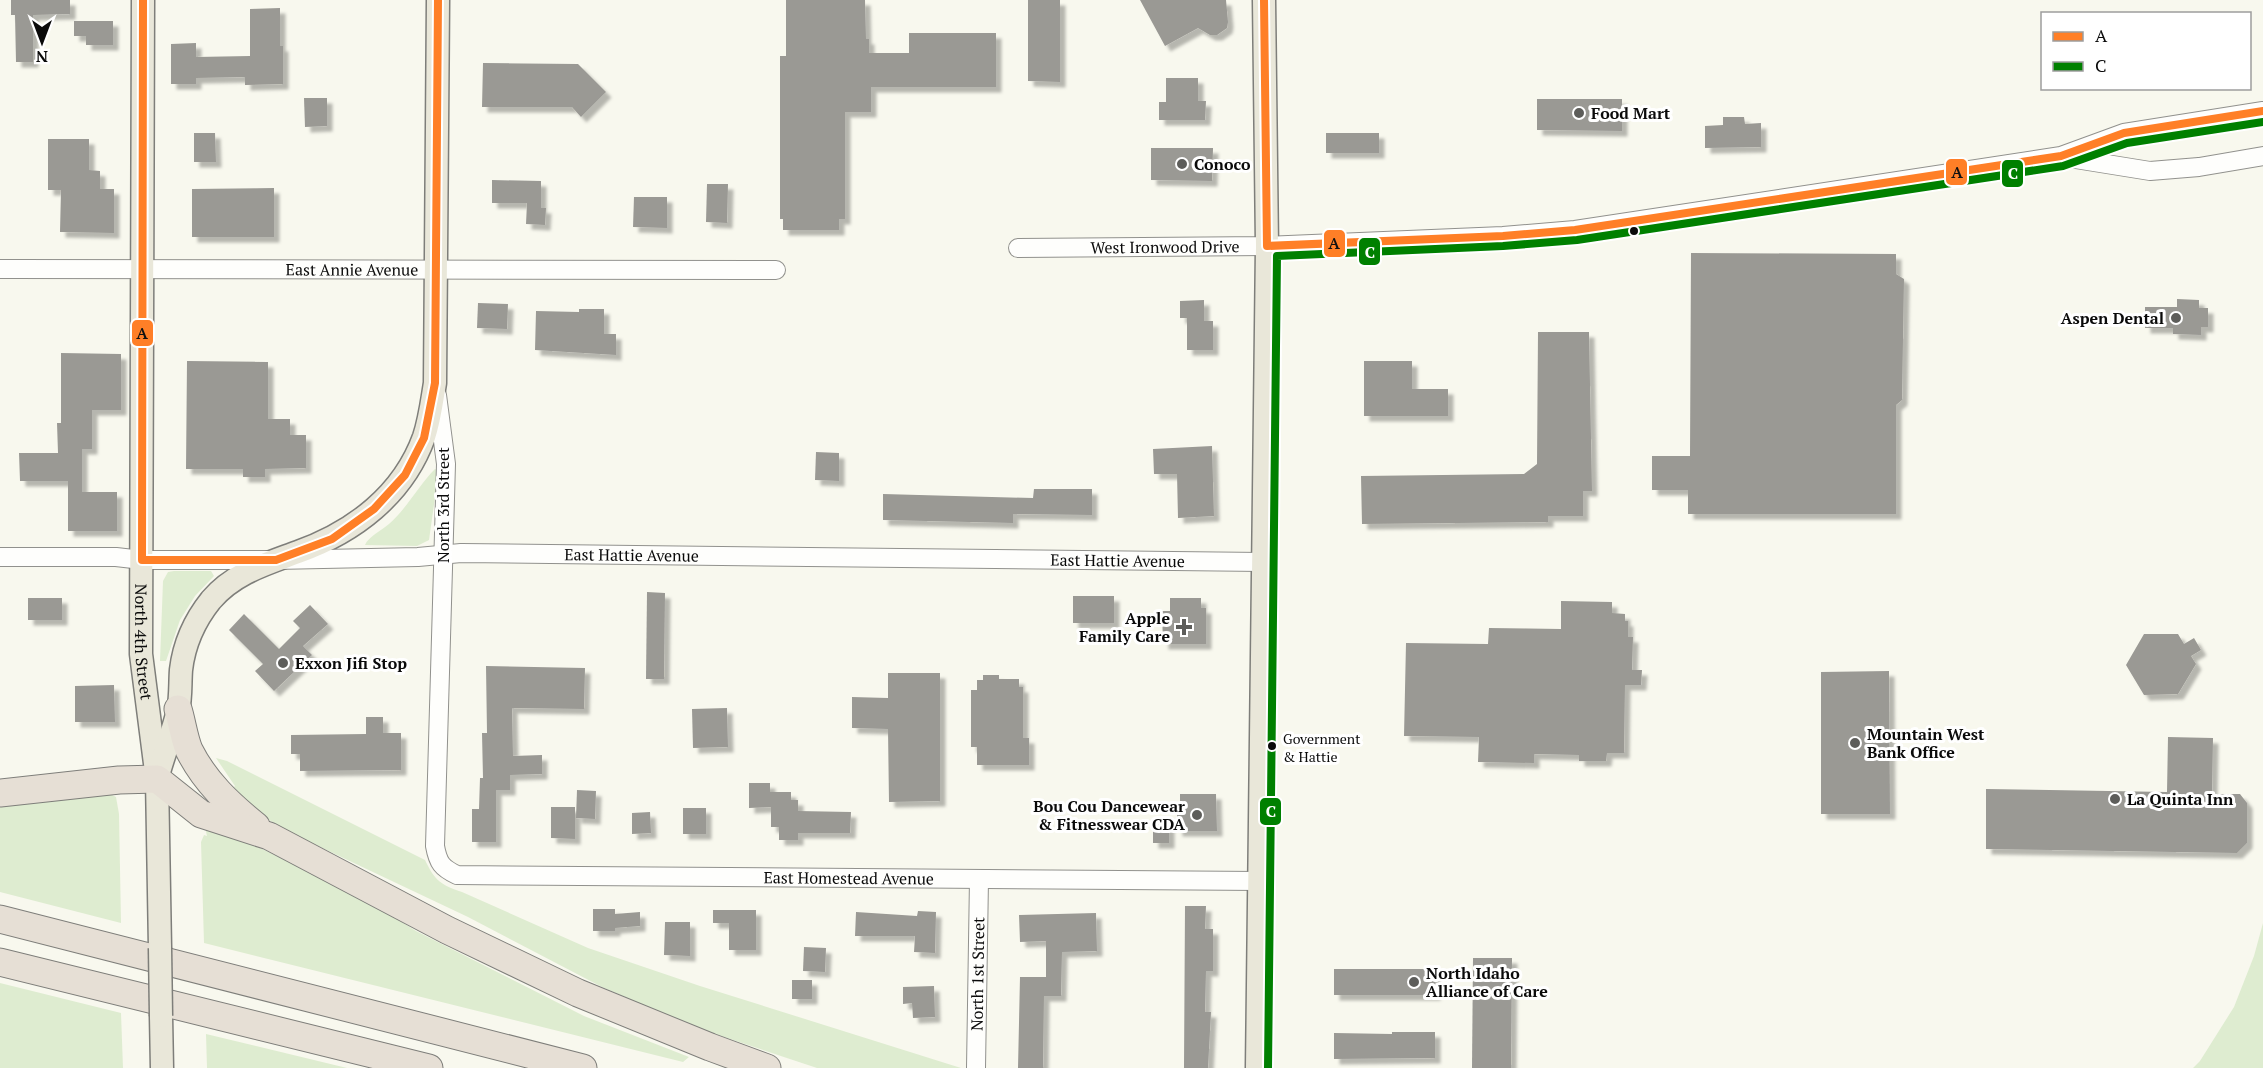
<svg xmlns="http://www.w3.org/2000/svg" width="2263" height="1068" font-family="'PT Serif',serif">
	<defs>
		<filter id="shadow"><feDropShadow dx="5.5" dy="5.5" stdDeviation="1.5" flood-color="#0004"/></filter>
	</defs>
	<rect width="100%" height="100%" fill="#f8f8ee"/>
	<g fill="#deecd0">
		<path d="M 435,469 L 437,470 L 438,476 L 429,540 L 417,546 L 365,545 C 368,537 382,530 389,524 C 408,507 419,485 435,469 Z"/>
		<polygon points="174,571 211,571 214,576 195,596 180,620 166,661 160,661 163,581 168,572"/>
		<path d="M 216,758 L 227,761 L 425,860 C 435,881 441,885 462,892 L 588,948 L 700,986 L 961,1068 L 817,1068 L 694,1027 L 602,987 L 468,917 L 299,837 L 248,808 L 230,791 L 235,786 Z"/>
		<polygon points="110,794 116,797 119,814 121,923 0,892 0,805"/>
		<polygon points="205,827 262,849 357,894 416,931 584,1016 689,1057 683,1062 204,943 201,842 204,835 207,836"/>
		<polygon points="2263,923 2263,1068 2193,1068 2200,1061 2234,1007 2254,956"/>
		<polygon points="0,983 121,1013 123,1068 0,1068"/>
		<polygon points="206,1034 347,1068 207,1068"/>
	</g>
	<g fill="#9a9994" filter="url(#shadow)">
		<polygon points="11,0 70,0 70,14 33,15 33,62 16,62 15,15 11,15"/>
		<polygon points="786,0 865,0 866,39 869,39 869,53 909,53 909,33 996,33 996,87 871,87 871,112 845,112 845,219 839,219 839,230 783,230 783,219 780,219 780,56 786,56"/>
		<polygon points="1028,0 1060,0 1060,82 1028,81"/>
		<polygon points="1140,0 1226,0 1228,22 1227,28 1217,35 1210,35 1198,28 1165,46"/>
		<polygon points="280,8 280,46 283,46 283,84 245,85 245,77 196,78 196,84 171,84 171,44 196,43 196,57 250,56 250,9"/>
		<polygon points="74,21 113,21 113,45 86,45 86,36 74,36"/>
		<polygon points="483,63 578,64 606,92 581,117 572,107 482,107"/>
		<polygon points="1166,78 1198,78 1198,101 1206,101 1205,120 1159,120 1159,102 1166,102"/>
		<polygon points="304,98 327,98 327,126 305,127"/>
		<polygon points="1537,99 1622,99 1622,131 1537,130"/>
		<polygon points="1723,117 1744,117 1745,124 1761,123 1761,147 1705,148 1705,126 1723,125"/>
		<polygon points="194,133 215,133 216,162 194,162"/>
		<rect x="1326" y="133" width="53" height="20"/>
		<polygon points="48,139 89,139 89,170 100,171 100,189 114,189 114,233 60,232 61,190 48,190"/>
		<polygon points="1151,148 1213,148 1212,181 1151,180"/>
		<polygon points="492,180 541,181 541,208 546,208 545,225 526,224 527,203 492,203"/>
		<polygon points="707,184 728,184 727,223 706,222"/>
		<polygon points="274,188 274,237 192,237 192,189"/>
		<polygon points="634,197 667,197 667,228 633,227"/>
		<polygon points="1691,253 1896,254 1896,274 1904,279 1902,400 1896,405 1896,514 1688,514 1688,490 1652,490 1652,456 1690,456"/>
		<polygon points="2177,299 2199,300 2199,308 2208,308 2208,327 2201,327 2201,335 2173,334 2173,328 2145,328 2145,307 2177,307"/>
		<polygon points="1204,300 1204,321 1213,321 1213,350 1187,350 1187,318 1180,318 1180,301"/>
		<polygon points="478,303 508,304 507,329 477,328"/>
		<polygon points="579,309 604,309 604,334 616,334 616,355 535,350 536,311 579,312"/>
		<polygon points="1538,332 1589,332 1592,491 1583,491 1583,516 1548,516 1548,522 1362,524 1361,476 1524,474 1537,464"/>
		<polygon points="61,353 121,354 121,410 92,410 92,449 82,449 82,492 117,492 117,531 68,531 68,481 20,481 19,453 58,453 57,423 61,423"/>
		<polygon points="187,361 268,362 268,419 290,419 290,435 306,435 306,468 265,469 265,477 243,477 243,469 186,469"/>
		<polygon points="1364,361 1412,361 1412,389 1448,389 1448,416 1364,416"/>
		<polygon points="1212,446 1214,516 1178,518 1177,474 1154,474 1153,449"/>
		<polygon points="816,452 839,453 839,481 815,480"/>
		<polygon points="1034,489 1092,489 1092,515 1013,514 1013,523 883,520 883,494 1033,498"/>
		<polygon points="647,592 665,593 664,679 646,679"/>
		<rect x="1073" y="596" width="41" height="27"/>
		<rect x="28" y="598" width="34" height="22"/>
		<polygon points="1170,598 1201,598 1201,608 1206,608 1206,644 1163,644 1162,611 1170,611"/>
		<polygon points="1561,601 1612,602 1612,613 1625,614 1625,621 1628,621 1628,637 1633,637 1632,670 1642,670 1641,685 1625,685 1624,753 1607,753 1606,761 1579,761 1579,755 1534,754 1534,763 1478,762 1479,737 1404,736 1406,643 1488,644 1489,628 1561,629"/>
		<polygon points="310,605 328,624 303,646 312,655 274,691 255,671 263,664 229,630 244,614 279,649 300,628 293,621"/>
		<polygon points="2144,634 2178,634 2184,644 2194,638 2201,650 2191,656 2196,664 2178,694 2144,695 2126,665"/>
		<polygon points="486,666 585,668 584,709 512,708 513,756 542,755 542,774 510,775 510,790 496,790 496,842 472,842 472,809 479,809 480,778 483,778 482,733 487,733"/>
		<polygon points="1889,671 1890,814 1821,814 1821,672"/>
		<polygon points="888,673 940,673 940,801 889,802 888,729 852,728 852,697 888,698"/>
		<polygon points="983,675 999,675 999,679 1019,679 1019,687 1023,687 1023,738 1029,738 1029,765 977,765 977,747 971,747 971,690 977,690 977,680 983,680"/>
		<polygon points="114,685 115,722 75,722 75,686"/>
		<polygon points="727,708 728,747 693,748 692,709"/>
		<polygon points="366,717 383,717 383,733 401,733 401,770 300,771 300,754 291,754 291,735 366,734"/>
		<polygon points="2168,737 2213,738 2212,794 2240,794 2247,803 2247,843 2237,853 1986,849 1986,789 2167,792"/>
		<polygon points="749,783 770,783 770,792 791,792 791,800 798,800 798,811 851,812 850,833 798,833 798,840 779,840 779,827 771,827 771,807 749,808"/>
		<polygon points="577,790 596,791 595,819 576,818"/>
		<polygon points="1180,794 1216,794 1217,831 1177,831 1177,803 1180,803"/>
		<polygon points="551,807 575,807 575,839 551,838"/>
		<rect x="683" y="808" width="23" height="26"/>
		<polygon points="650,812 651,833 632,834 632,813"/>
		<rect x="1153" y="822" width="16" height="21"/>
		<polygon points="1185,906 1206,906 1205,929 1213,929 1213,971 1206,971 1205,1012 1211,1012 1208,1068 1184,1068"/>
		<polygon points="593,909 615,909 615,914 640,912 640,926 615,928 615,931 593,931"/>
		<polygon points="713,910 756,910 756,950 729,950 729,923 713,923"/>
		<polygon points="918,911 936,912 935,953 914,952 915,936 855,936 856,912 917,916"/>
		<polygon points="1096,913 1097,951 1062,952 1061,996 1044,996 1043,1068 1018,1068 1020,977 1046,977 1046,941 1020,942 1019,915"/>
		<polygon points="665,922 690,922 690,956 664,955"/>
		<polygon points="804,947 826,948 825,972 803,971"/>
		<polygon points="1473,958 1512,958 1511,1068 1472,1068"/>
		<polygon points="1334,969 1436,969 1435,995 1334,995"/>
		<rect x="792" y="980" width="20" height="19"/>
		<polygon points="934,986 935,1017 913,1018 912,1003 903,1004 903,987"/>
		<polygon points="1392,1032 1435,1032 1435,1058 1334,1059 1334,1033 1392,1034"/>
	</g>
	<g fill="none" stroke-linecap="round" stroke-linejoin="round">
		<defs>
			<g id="minor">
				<polyline points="2063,157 2150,171 2199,167 2263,156"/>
				<path id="s1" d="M 1018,248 L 1267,246 L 1503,236 L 1575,230 L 2061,156 L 2124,133 L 2263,111"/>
				<path id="s2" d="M 0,269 L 776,270"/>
				<path id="s3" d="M 437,395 L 446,464 L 435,846 C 438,863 442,868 457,875 L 1260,881"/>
				<path id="s4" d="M 0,557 L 116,557 L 142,560 L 276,560 L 418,557 L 461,553 L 1263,562"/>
				<path id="s5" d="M 976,1068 L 979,879"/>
			</g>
			<g id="major">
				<path id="s6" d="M 143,0 L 141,654 L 157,779 L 160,948"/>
				<path d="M 159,772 C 165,751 173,731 178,711 C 181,698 180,683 181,670 C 184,644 195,620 211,600 C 234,573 266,564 298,552 C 354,532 403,495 424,437 C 430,419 432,401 435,383 L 438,0"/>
				<polyline points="161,1016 162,1068"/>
				<polyline points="1257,1068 1267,246 1264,0"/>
			</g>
			<g id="highway">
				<path d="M 178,709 C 182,722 184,738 189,750 C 205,782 229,804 256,826"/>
				<polyline points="0,793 119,780 157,779 201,814 269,836 447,930 578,993 710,1047 767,1068"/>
				<polyline points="0,919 583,1068"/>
				<polyline points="0,962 429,1068"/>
			</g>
		</defs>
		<use href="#minor" stroke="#91918d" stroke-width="20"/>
		<use href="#major" stroke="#7e7e7a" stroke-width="25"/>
		<use href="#highway" stroke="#7e7e7a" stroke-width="29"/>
		<use href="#minor" stroke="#fefefc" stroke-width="18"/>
		<use href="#major" stroke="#e9e7d9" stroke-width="22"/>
		<use href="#highway" stroke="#e6dfd5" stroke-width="27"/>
		<defs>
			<polyline id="major-bridge" points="160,948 161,1016"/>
		</defs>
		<use href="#major-bridge" stroke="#7e7e7a" stroke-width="25" stroke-linecap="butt"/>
		<use href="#major-bridge" stroke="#e9e7d9" stroke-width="22"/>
		<defs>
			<g id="bus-1">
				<polyline points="143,0 142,560 276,560 332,539 374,509 405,475 424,438 435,383 438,0"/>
				<polyline points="1264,0 1267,246 1503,236 1575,230 2061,156 2124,133 2263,111"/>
			</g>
			<polyline id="bus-2" points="1268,1068 1277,256 1503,246 1577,240 2063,166 2127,143 2263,122"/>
		</defs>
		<use href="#bus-1" stroke="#fff" stroke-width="12"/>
		<use href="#bus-2" stroke="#fff" stroke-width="12"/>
		<use href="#bus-1" stroke="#ff7f27" stroke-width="8"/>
		<use href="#bus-2" stroke="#008000" stroke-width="8"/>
	</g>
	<g fill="#5d5d5a" stroke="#fff" stroke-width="2">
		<circle cx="1579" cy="113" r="6"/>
		<circle cx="1182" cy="164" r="6"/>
		<circle cx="2176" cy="318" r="6"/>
		<path d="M1181 618h6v6h6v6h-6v6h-6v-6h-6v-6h6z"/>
		<circle cx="283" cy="663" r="6"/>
		<circle cx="1855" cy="743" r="6"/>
		<circle cx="2115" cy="799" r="6"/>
		<circle cx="1197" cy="815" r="6"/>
		<circle cx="1414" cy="982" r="6"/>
	</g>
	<g fill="#0a0a0a" stroke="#fff" stroke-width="2">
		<circle cx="1634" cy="231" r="5"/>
		<circle cx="1272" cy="746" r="5"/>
	</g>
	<g text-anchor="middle" stroke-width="6" stroke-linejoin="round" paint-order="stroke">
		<g font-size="14" fill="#0a0a0a" stroke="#fff" text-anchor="start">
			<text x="1283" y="744">Government<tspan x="1283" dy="18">&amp; Hattie</tspan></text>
		</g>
		<g font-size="16" font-weight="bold" fill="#0a0a0a" stroke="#fff" text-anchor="start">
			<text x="1591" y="119">Food Mart</text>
			<text x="1194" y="170">Conoco</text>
			<text x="2164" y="324" text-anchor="end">Aspen Dental</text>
			<text x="1170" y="624" text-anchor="end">Apple<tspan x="1170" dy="18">Family Care</tspan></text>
			<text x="295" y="669">Exxon Jifi Stop</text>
			<text x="1867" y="740">Mountain West<tspan x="1867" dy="18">Bank Office</tspan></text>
			<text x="2127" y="805">La Quinta Inn</text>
			<text x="1185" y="812" text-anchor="end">Bou Cou Dancewear<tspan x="1185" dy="18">&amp; Fitnesswear CDA</tspan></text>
			<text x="1426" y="979">North Idaho<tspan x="1426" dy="18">Alliance of Care</tspan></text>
		</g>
		<g font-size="16" fill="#0a0a0a" stroke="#fff">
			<text dy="6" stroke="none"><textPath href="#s1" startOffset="147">West Ironwood Drive</textPath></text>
			<text dy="6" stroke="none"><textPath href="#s2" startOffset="352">East Annie Avenue</textPath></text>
			<text transform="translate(443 505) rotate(-90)" y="6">North 3rd Street</text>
			<text dy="6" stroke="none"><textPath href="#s4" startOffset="632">East Hattie Avenue</textPath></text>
			<text dy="6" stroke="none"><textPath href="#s4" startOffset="1118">East Hattie Avenue</textPath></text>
			<text dy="6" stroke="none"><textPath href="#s6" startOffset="642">North 4th Street</textPath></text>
			<text dy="6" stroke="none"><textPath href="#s3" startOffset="882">East Homestead Avenue</textPath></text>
			<text dy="6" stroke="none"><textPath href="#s5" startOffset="94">North 1st Street</textPath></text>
		</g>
	</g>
	<g stroke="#fff" stroke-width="2">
		<rect x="1945" y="158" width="23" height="28" rx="6" fill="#ff7f27"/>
		<rect x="2001" y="159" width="23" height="29" rx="6" fill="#008000"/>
		<rect x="1323" y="229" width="23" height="29" rx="6" fill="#ff7f27"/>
		<rect x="1358" y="237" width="23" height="29" rx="6" fill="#008000"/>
		<rect x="131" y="319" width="23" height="28" rx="6" fill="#ff7f27"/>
		<rect x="1259" y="797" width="23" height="29" rx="6" fill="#008000"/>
	</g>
	<g font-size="16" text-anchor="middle" font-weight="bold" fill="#fff">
		<text x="2013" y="179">C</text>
		<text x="1370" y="258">C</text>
		<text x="1271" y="817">C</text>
	</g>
	<g font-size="16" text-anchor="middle" font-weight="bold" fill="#111">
		<text x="1957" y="178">A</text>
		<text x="1334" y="249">A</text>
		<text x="142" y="339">A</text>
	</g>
	<rect x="2041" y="12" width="210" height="78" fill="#ffffff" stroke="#9d9d9d" stroke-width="1.5"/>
	<rect x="2053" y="32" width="30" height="9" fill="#ff7f27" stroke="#9d9d9d" stroke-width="1.5"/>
	<text x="2095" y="42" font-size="18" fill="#0a0a0a">A</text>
	<rect x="2053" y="62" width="30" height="9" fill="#008000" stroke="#9d9d9d" stroke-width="1.5"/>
	<text x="2095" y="72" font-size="18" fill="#0a0a0a">C</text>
	<g transform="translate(42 42) rotate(180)" stroke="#ffffff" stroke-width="4.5" paint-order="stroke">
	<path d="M0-4.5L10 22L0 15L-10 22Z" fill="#0a0a0a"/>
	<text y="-9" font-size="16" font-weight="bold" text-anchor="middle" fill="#0a0a0a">N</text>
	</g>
</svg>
